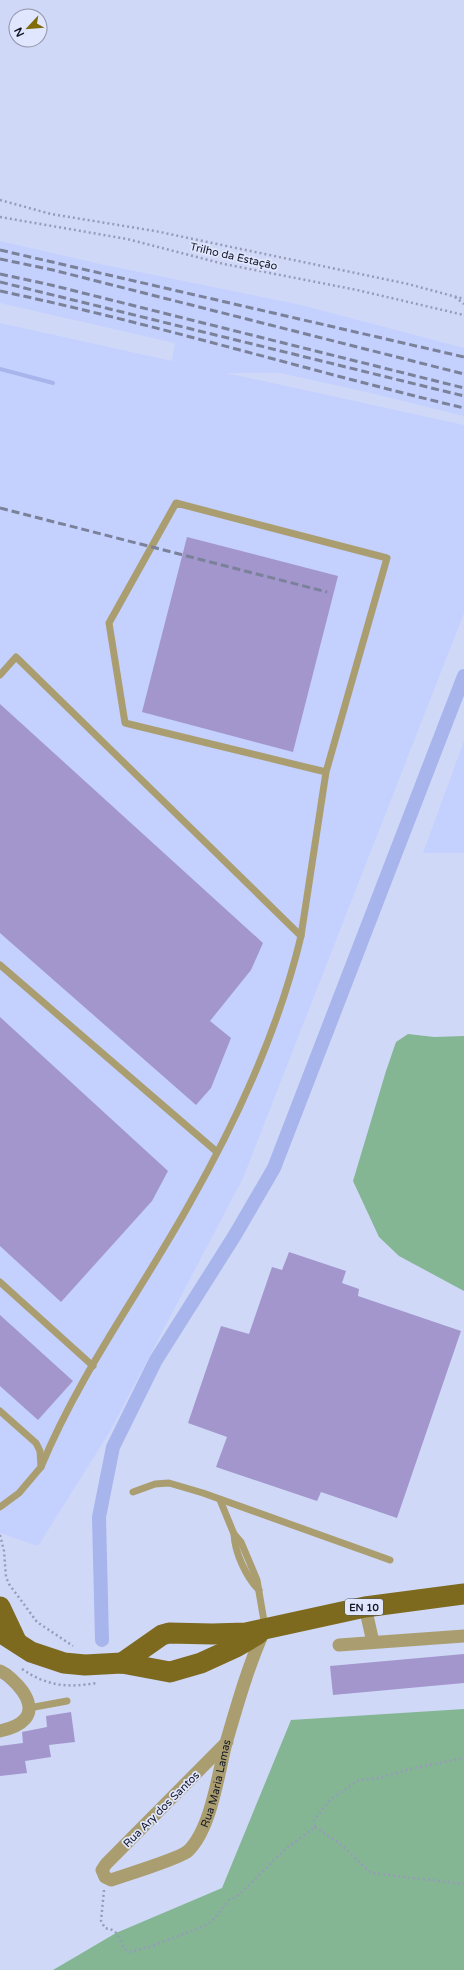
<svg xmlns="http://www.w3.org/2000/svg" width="464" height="1970" font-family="'Varela Round',sans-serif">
	<rect width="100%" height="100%" fill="#d0d8f8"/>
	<g fill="#c4d0fe">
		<polygon points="0,241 100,264 301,305 464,348 464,416 366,392 280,373 226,373 464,425 464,613 243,1178 109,1433 38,1546 0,1533 0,323 172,361 175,343 0,303"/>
		<polygon points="464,741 464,853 423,853"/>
	</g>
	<g fill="#84b694">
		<polygon points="408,1034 434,1037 464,1036 464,1291 399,1256 379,1237 353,1181 386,1071 396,1042"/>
		<polygon points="464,1709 464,1970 53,1970 116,1933 222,1888 291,1720"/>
	</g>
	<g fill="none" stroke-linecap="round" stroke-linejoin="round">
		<polyline stroke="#a8b5ec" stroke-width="4" points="0,369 53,383"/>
		<polyline stroke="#a8b5ec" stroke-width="14" points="102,1640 99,1517 113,1447 156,1360 235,1235 274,1168 464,676"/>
	</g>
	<g fill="#a296cd">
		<polygon points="187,537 338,576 293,752 142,712"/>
		<polygon points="0,704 263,943 251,970 210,1021 231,1038 211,1088 196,1105 0,933"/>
		<polygon points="0,1017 168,1171 152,1201 61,1302 0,1246"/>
		<polygon points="289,1252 346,1271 342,1283 359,1289 358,1296 461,1331 397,1518 321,1492 317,1501 216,1467 227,1437 188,1423 221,1326 249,1334 272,1267 282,1270"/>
		<polygon points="0,1315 73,1381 38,1420 0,1386"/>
		<polygon points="464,1654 464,1683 333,1695 330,1666"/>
		<polygon points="71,1712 75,1742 49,1745 51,1757 25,1761 27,1773 0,1776 0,1746 23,1743 22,1732 47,1727 46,1716"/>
	</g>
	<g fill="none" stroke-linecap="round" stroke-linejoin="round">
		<g stroke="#969cb7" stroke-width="2.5" stroke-dasharray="2 3" stroke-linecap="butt">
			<polyline points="0,200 51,214 155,231 408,284 464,299"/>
			<polyline points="0,217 127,239 224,264 357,290 464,315"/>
			<polyline points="455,297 464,304"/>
			<polyline points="0,1535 4,1551 6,1577 9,1584 37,1622 73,1646"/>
			<path d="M 22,1669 C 47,1686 67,1688 97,1683"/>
			<polyline points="315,1827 339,1843 371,1873 464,1884"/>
			<path d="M 104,1890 L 101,1921 L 105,1928 C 108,1929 111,1929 114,1931 C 121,1936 120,1947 129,1952 L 152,1946 L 207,1925 L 215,1918 L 229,1900 L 236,1897 L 246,1888 L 285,1849 L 311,1830 L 315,1827 L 314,1820 L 331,1799 L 359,1780 L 378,1778 L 410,1769 L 464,1758"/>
		</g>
		<g stroke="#aa9e70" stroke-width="7">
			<path d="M 0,675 L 16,657 L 301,936 C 279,1029 238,1118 191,1201 C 142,1290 80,1372 41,1467"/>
			<polyline points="301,936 326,772 387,558 176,503 109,623 125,723 326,772"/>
			<polyline points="0,965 217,1152"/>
			<polyline points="0,1282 93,1366"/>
			<polyline points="0,1411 36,1443 40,1451 41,1467 19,1493 0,1507"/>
			<polyline points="133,1492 155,1484 169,1483 203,1493 390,1560"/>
			<polyline points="220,1500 234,1534 241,1542 257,1580 265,1627"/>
			<path d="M 234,1534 C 235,1553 246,1577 259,1590"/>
			<polyline points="29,1708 67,1701"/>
		</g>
		<g stroke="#aa9e70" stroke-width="13">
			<polyline points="365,1607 373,1642"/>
			<polyline points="339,1645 464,1636"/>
			<path d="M 0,1671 C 13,1677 39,1703 25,1719 C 19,1726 9,1729 0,1731"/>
			<path id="s1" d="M 227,1742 L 106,1864 L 102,1870 L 105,1877 L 111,1880 L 120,1877 C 132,1873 180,1858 188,1851 C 211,1829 218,1775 226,1743 C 237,1706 248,1666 264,1631"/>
		</g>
		<g stroke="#7d6a1e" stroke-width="21">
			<polyline points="0,1607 16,1641"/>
			<polyline points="0,1632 31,1652 64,1663 85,1665 122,1663 170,1672 201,1663 236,1647 258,1634"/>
			<polyline points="122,1663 162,1635 169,1633 212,1634 246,1633 365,1607 464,1594"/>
		</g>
		<g stroke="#7b8199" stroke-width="3" stroke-dasharray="8 4" stroke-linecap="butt">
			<polyline points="0,250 464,357"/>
			<polyline points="0,259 53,270 464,374"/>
			<polyline points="0,274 51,285 464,388"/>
			<polyline points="0,282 464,396"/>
			<path d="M 0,291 C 156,324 309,371 464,408"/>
			<polyline points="0,508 327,592"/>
		</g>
	</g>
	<g text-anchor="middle" stroke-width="3.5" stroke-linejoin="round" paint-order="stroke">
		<rect fill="#e0e6fe" stroke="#515566" stroke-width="1" x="345" y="1599" width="38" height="16" rx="3"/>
		<g font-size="10" font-weight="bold" fill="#141725">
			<text x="364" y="1611">EN 10</text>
		</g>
		<g font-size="11" fill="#141725" stroke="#e0e6fe">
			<text transform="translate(234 256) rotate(13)" y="4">Trilho da Estação</text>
			<text dy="4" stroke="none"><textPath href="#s1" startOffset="350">Rua Maria Lamas</textPath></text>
			<text transform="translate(161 1809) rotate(-45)" y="4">Rua Ary dos Santos</text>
		</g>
	</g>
	<g transform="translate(28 28) rotate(244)"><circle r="19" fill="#e0e6fe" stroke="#8e93a7"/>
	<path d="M0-3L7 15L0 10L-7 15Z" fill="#826c07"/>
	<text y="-6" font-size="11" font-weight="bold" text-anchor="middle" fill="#141725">N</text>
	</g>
</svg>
